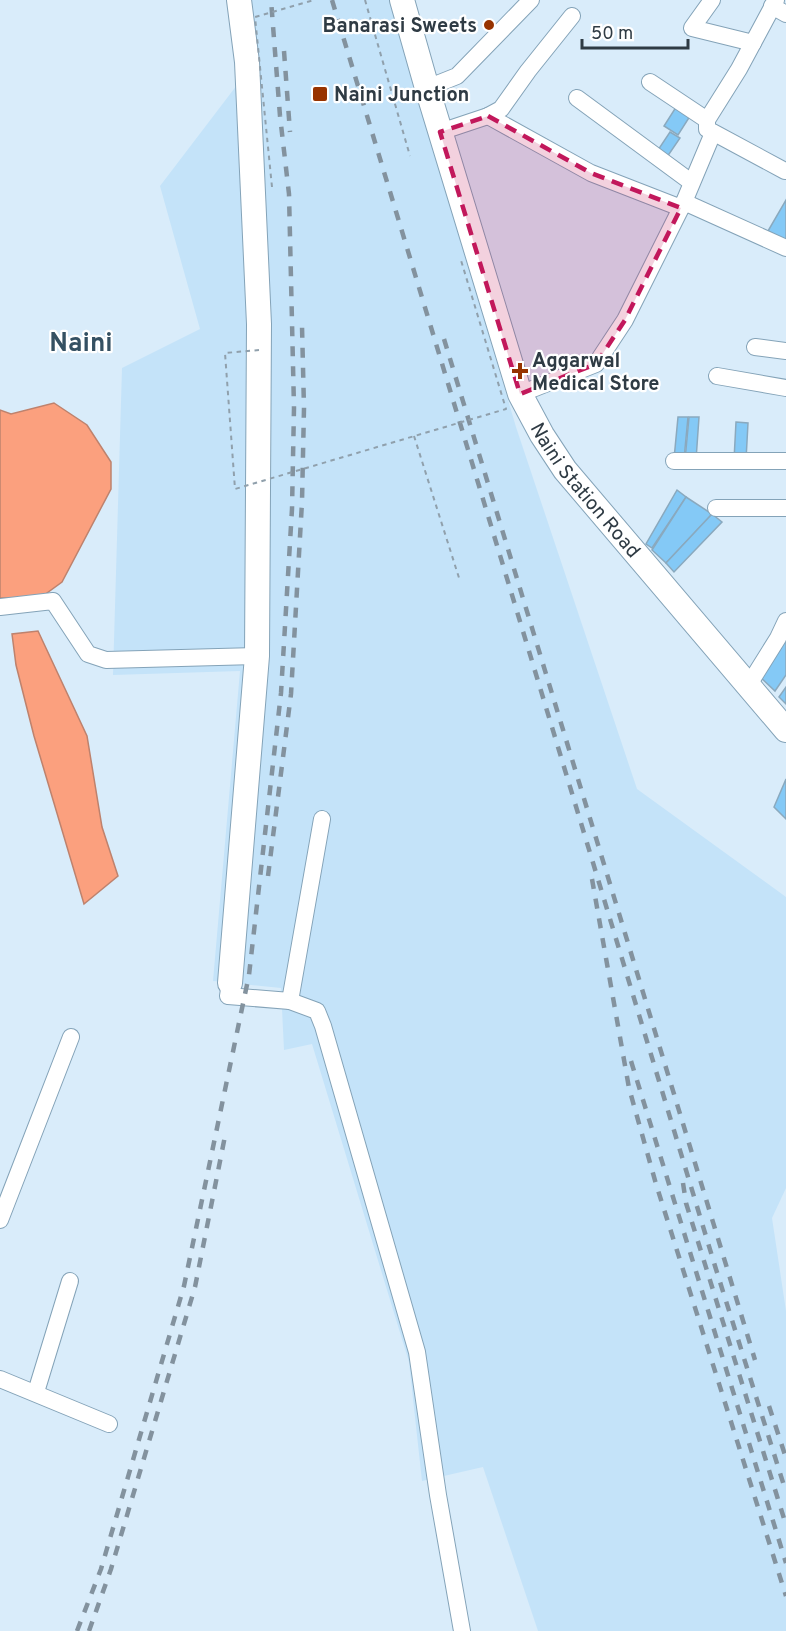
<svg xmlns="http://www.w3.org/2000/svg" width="786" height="1631" font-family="Overpass,sans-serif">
	<rect width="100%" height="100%" fill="#d9ecfa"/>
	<polygon fill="#c4e3f9" points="245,0 389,0 516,427 637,789 786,897 786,1188 772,1218 786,1311 786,1631 538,1631 483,1467 422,1481 409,1362 312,1044 284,1050 281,988 213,981 240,671 113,675 122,368 200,329 160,186 253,64"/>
	<g fill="#fba07e" stroke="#be826d" stroke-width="1.5">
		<polygon points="54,403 87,425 111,462 111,489 62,582 40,598 0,598 0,410 11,414"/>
		<polygon points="38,631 87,736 102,827 118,876 84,904 34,736 16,665 12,634"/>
	</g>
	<g fill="#84c9f6" stroke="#8aa9be" stroke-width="1.5">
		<polygon points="678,104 692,113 678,135 664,126"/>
		<polygon points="670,132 680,138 665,160 656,153"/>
		<polygon points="786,200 786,241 768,231"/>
		<polygon points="678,417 688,417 684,459 674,459"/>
		<polygon points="689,417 699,417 696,460 685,460"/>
		<polygon points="736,422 748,423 746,460 734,460"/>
		<polygon points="677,490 686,497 652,548 646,544"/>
		<polygon points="686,497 712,514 666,563 652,550"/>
		<polygon points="712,514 722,522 674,572 666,563"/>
		<polygon points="786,638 786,675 775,691 759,676"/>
		<polygon points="786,687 786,704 779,697"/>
		<polygon points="786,779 786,819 774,807"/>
	</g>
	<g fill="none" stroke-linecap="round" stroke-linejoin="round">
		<defs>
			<g id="street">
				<polyline points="712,0 692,28 753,43"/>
				<polyline points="772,6 786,14"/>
				<polyline points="650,82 707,120 707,129 785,171"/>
				<polyline points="427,88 457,76 531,0"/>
				<polyline points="577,98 691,182"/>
				<polyline points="488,116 591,173 681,208"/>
				<polyline points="707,120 739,69 776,0"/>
				<polyline points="440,132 488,116 501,109 528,71 572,16"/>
				<polyline points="684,202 786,248"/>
				<polyline points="755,347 786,351"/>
				<polyline points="717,376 786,388"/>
				<polyline points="520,394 596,364 625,320 684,202 713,133"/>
				<polyline points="674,461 786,461"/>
				<polyline points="716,508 786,508"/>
				<polyline points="0,607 53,601 88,654 106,660 257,656"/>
				<polyline points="748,686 778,638 786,621"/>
				<polyline points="230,983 228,996 290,1001 322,819"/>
				<polyline points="290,1001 317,1011 323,1026 417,1352 438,1495 462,1631"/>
				<polyline points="0,1220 71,1037"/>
				<polyline points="0,1379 109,1424"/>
				<polyline points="36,1392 70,1281"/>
			</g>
			<g id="secondary">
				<path id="s1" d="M 402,0 L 427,88 L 520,394 L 542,435 L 565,470 L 786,730"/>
				<polyline points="230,983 257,656 259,324 247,62 239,0"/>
			</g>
		</defs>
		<use href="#street" stroke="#84a3b8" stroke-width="18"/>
		<use href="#secondary" stroke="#84a3b8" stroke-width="26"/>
		<g stroke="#90a0ac" stroke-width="2" stroke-dasharray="4.5 4.5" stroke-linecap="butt">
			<polyline points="365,0 410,156"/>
			<polyline points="414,436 460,581"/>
		</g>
		<use href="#street" stroke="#fff" stroke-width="16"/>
		<use href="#secondary" stroke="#fff" stroke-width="24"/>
		<g stroke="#83929e" stroke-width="4.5" stroke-dasharray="10 10" stroke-linecap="butt">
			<polyline points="332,0 715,1266 786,1492"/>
			<polyline points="284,51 290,132"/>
			<polyline points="444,339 755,1360"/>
			<polyline points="268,876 291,694 302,502 304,408 302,326"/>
			<polyline points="592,879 629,1088 656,1184 786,1596"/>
			<polyline points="631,1061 786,1563"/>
			<polyline points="683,1183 686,1203 786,1525"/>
			<polyline points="769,1406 786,1458"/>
			<polyline points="77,1631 101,1569 184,1286 249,975 281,693 292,509 294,408 289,194 280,116 271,0"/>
			<polyline points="89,1631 111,1569 195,1287 226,1131"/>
		</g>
		<g stroke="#90a0ac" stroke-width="2" stroke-dasharray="4.5 4.5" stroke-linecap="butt">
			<polyline points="272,187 255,17 314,0"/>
			<polyline points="259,350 225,353 235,489 506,409 460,257"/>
		</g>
	</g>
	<path fill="#c2185b" fill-opacity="0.2" stroke="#c2185b" stroke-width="4.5" stroke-dasharray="12 8" stroke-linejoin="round" d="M 488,116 L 591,173 L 681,208 L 625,320 L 596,364 L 520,394 L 440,132 Z"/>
	<g fill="#973300" stroke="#fff" stroke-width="2">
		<circle cx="489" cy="25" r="6"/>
		<rect x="312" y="86" width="16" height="16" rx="3"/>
		<path d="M517 362h6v6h6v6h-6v6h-6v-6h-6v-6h6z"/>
	</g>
	<g text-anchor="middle" stroke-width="4.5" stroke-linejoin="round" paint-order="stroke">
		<g font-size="20" font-weight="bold" fill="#2f3b44" stroke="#fff" text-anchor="start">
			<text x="477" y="32" text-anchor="end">Banarasi Sweets</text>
			<text x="334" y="101">Naini Junction</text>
			<text x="532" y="367">Aggarwal<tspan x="532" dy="23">Medical Store</tspan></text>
		</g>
		<g font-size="20" fill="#2f3b44" stroke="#fff">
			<text dy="7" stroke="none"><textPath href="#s1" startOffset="528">Naini Station Road</textPath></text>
		</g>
		<g font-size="26" font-weight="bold" fill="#345062" stroke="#fff">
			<text x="81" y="351">Naini</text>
		</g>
	</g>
	<path d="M582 39v9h106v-9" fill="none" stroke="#2f3b44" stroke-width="3"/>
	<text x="591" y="39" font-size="18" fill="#2f3b44" stroke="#ffffff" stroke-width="4.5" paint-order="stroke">50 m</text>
</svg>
